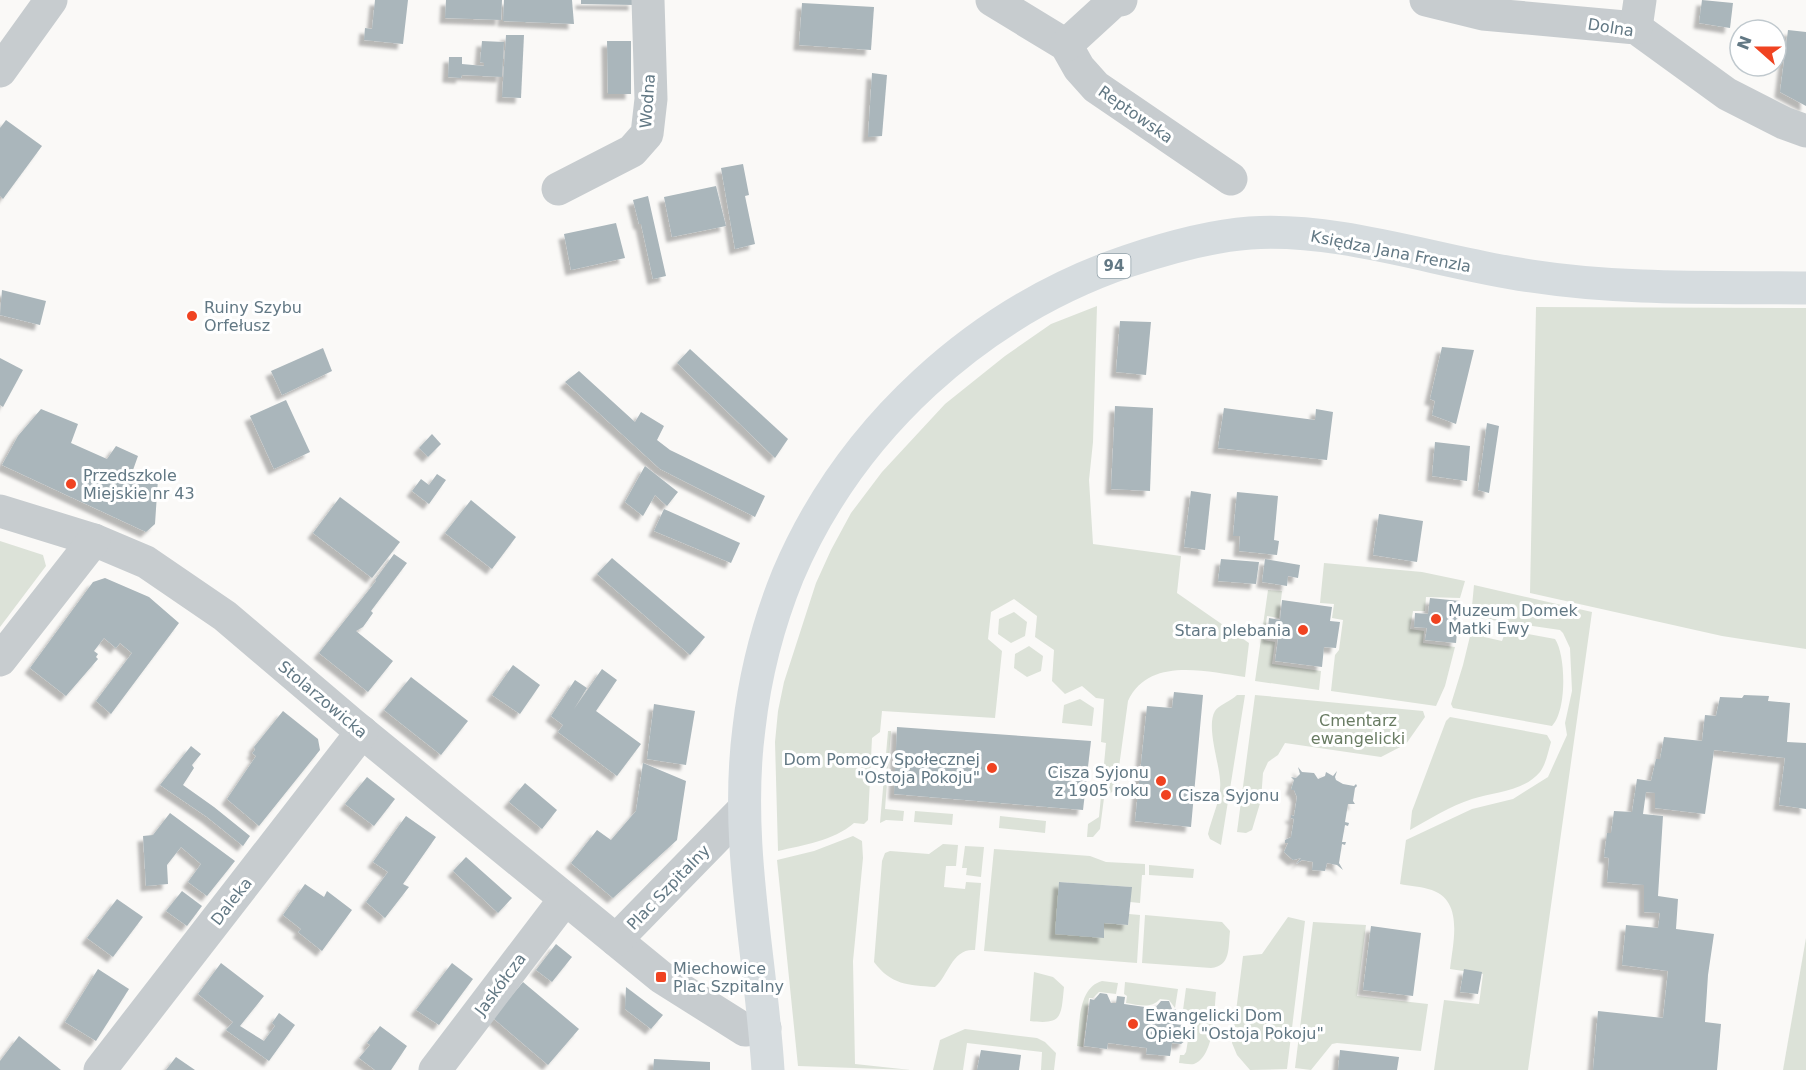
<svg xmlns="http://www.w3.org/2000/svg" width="1806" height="1070" font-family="'DejaVu Sans',sans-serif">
	<defs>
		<filter id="shadow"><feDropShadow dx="-5.5" dy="5.5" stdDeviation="1.5" flood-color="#0004"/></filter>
	</defs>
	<rect width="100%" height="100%" fill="#faf9f7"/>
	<g fill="#dce2d8">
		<path d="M 1097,306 L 1093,442 L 1089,480 L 1093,544 L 1181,556 L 1177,593 L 1249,643 L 1245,677 C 1207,672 1149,656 1128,701 L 1116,789 L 1104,798 L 1100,829 L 1093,837 L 1087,837 L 1088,824 L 1099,817 L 1106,743 L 1101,742 L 1104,699 L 1096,698 L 1082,686 L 1065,694 L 1052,681 L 1054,650 L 1035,637 L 1037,616 L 1014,599 L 991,612 L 988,639 L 1002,651 L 995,718 L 882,711 L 880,732 L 872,738 L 868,820 L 864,824 L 854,823 C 833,841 803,845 778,851 L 775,742 L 778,711 L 784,682 L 816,583 L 831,550 L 851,513 L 882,472 L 945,404 L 1005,356 L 1051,324 Z"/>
		<polygon points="1536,307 1806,308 1806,649 1722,636 1530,593"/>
		<polygon points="0,541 43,555 46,566 0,627"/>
		<polygon points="1324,563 1422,572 1465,581 1460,598 1426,597 1425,611 1413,611 1410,629 1424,631 1423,643 1455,647 1445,686 1436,706 1331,691 1335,655 1339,650 1343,620 1332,618 1334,604 1320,603"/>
		<path d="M 1474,585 L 1592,612 L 1528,1070 L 1434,1070 L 1444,1000 L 1479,1004 L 1483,974 L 1450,969 C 1453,942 1465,898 1428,889 C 1419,886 1409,886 1400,884 L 1406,840 L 1472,809 L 1513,799 L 1548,777 L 1567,735 L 1565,723 L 1572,691 L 1570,648 L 1563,633 L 1560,630 L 1471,617 Z"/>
		<polygon points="1268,590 1282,591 1279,618 1267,616 1264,640 1275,642 1272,664 1321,671 1319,690 1255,681"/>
		<polygon points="1014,612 1027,622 1025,636 1011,643 998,634 999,619"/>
		<path d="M 1472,628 L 1485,629 L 1484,637 L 1502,641 L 1506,630 L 1555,639 C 1566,655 1567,711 1552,726 L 1453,708 L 1451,704 L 1463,665 Z"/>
		<polygon points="1029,646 1043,656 1041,671 1027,677 1014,668 1015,654"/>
		<path d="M 1237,695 L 1245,695 L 1221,845 L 1210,839 L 1208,834 C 1212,816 1222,798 1220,780 C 1219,762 1206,726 1215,711 C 1218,706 1232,700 1237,695 Z"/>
		<polygon points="1255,695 1423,711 1425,717 1406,744 1381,757 1285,743 1278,755 1268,762 1263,773 1261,800 1252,830 1246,833 1237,832"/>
		<polygon points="1080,699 1094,708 1092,726 1062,723 1064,705"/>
		<path d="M 1450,717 L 1547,735 L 1551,742 C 1548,752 1546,764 1540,772 C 1523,792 1494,792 1472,799 C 1450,806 1430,819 1410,830 L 1412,811 L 1446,721 Z"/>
		<polygon points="888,731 891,731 885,809 904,811 903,821 886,820 880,823"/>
		<polygon points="915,811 953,814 952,825 914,822"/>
		<polygon points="1000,816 1046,821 1045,833 999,828"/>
		<polygon points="853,836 862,841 863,858 853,961 855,1064 911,1070 798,1066 777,860 814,851"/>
		<path d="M 943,844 L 958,845 L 956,866 L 946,866 L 944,887 L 965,889 L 966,882 L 981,883 L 975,950 C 952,948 949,975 935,987 C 908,985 891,985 874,962 L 882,861 L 885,853 L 890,851 L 929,854 Z"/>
		<polygon points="965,846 984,847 981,877 966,875 967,868 962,868"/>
		<polygon points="994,849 1090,856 1106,862 1145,864 1145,875 1142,875 1140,903 1130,902 1131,887 1059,882 1104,937 1104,923 1128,925 1129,914 1140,915 1137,963 984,951"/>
		<polygon points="1149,865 1194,869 1193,878 1149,875"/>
		<path d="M 1145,915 L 1222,922 L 1230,931 C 1228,948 1231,966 1211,968 L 1142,963 Z"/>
		<polygon points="1288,917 1305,921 1287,1069 1250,1070 1237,1055 1232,1043 1243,956 1262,954"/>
		<polygon points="1313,922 1366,925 1357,996 1428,1004 1421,1051 1337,1043 1332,1044 1311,1070 1295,1068"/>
		<polygon points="1806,938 1806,1070 1783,1070"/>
		<path d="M 1034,972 L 1053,977 L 1064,987 C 1061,1016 1063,1025 1030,1021 Z"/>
		<path d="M 1102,981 L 1118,983 L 1116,994 L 1099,992 L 1093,998 L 1089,998 L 1083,1047 L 1077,1046 C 1080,1026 1077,988 1102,981 Z"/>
		<path d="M 1125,982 L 1178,989 L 1175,1008 L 1169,1000 L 1160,999 C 1151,1009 1139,1005 1126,1003 L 1127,996 L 1124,994 Z"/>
		<path d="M 1186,988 L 1216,992 C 1214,1010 1215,1056 1194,1064 C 1189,1065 1184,1063 1179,1063 L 1180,1055 L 1184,1055 L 1186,1052 L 1192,1016 L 1183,1010 Z"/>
		<polygon points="965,1029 1037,1038 1045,1042 1056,1053 1054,1070 1041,1070 1042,1052 967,1043 963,1070 933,1070 940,1040"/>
	</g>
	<g fill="#aab6bb" filter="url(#shadow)">
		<polygon points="375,0 408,0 403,44 364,40 365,28 372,29"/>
		<polygon points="446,0 502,0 501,20 445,18"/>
		<polygon points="504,0 572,0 574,24 503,21"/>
		<polygon points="581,0 634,0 634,5 581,4"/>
		<polygon points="1702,0 1733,3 1730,28 1699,23"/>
		<polygon points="802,3 874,7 871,50 799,45"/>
		<polygon points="1788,30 1806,32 1806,106 1780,92"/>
		<polygon points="506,35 524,35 521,98 502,97"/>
		<polygon points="482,41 504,42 502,77 462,75 461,78 448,77 449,57 462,57 462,64 484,66 484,63 480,62"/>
		<polygon points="607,41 631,41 631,94 608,94"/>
		<polygon points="872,73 887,75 882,136 868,137"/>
		<polygon points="6,120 42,146 3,199 0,196 0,128"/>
		<polygon points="743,164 749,195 745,196 755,244 735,249 721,168"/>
		<polygon points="716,186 726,226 672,237 664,197"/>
		<polygon points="648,196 666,276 653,279 641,224 639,224 633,200"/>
		<polygon points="616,223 625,258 571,270 564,234"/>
		<polygon points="2,290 46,301 40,325 0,315"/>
		<polygon points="1120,321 1151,322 1146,375 1116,372"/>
		<polygon points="1442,347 1474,350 1456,424 1432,415 1435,401 1430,399"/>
		<polygon points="323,348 332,371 282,395 271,371"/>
		<polygon points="690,349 788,439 775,458 677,363"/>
		<polygon points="0,358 23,370 3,407 0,405"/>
		<polygon points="579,371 635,422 641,412 664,426 657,440 670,450 765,496 755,517 660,469 565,382"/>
		<polygon points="286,400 310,452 274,469 250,416"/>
		<polygon points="1115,406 1153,408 1150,491 1111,489"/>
		<polygon points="1224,408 1315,420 1316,409 1333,412 1327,460 1218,448"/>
		<polygon points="41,409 78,424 71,443 107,459 116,446 138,456 133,470 158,479 155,524 146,532 2,465 18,436"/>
		<polygon points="1487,423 1499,426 1489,493 1478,490"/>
		<polygon points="432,434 441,444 428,457 419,448"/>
		<polygon points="1435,442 1470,446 1467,481 1432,476"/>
		<polygon points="645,466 678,492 667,506 655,495 643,516 625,502"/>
		<polygon points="437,474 446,480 429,504 412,491 421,479 429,485"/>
		<polygon points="1191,491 1211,494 1205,550 1184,547"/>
		<polygon points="1237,492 1278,496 1274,540 1279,541 1277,555 1239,551 1240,536 1233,536"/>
		<polygon points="340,497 400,542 372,578 313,533"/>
		<polygon points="471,500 516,537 492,569 445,533"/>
		<polygon points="664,509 740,543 731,563 654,531"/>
		<polygon points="1379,514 1423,521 1417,562 1373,555"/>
		<polygon points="394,554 407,563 371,611 373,613 363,627 356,631 393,661 368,692 319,653 376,581 375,580"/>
		<polygon points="612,558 705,637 690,655 597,574"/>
		<polygon points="1221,559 1259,562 1256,584 1218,581"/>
		<polygon points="1265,559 1300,565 1298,578 1288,576 1287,586 1262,582"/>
		<polygon points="105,578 149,597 179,623 111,714 96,701 132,653 120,643 116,648 104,638 94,651 98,654 96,657 98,659 66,696 30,668 93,582"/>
		<polygon points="1430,598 1460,601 1456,643 1425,640 1427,628 1414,627 1415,613 1428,614"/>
		<polygon points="1282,600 1332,607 1330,621 1340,622 1336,648 1324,647 1322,667 1275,661 1278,639 1267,638 1269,618 1280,620"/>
		<polygon points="513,665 540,685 520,714 492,695"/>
		<polygon points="602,669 617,680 596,711 641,744 617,776 558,732 563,725 551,716 575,680 587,688 574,709"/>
		<polygon points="411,677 468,721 441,755 384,710"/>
		<polygon points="1174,692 1203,695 1191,827 1135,821 1147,706 1172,708"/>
		<polygon points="1744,695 1769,696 1768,701 1790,703 1787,742 1806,743 1806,809 1779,805 1785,758 1714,750 1705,814 1655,808 1655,793 1646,792 1643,814 1663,816 1658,896 1678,899 1676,929 1714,934 1708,975 1705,1022 1721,1024 1717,1070 1593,1070 1598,1011 1663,1018 1668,971 1622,965 1626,925 1658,928 1660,913 1644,912 1644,885 1607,882 1609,858 1604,857 1607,833 1611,833 1614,811 1632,812 1637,779 1651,781 1656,759 1660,759 1664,737 1702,741 1705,715 1716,716 1720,697 1742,698"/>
		<polygon points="654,704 695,711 686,765 647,759"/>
		<polygon points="283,711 318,739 320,750 259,826 227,799 256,756 252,753 255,750 254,747"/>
		<polygon points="897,727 1091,741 1083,810 894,794"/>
		<polygon points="191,746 201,754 192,765 194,768 183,785 214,807 250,836 243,846 207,817 160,785"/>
		<polygon points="643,763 686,781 677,840 613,898 571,863 597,830 611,840 636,811"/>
		<polygon points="1298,767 1302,772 1314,773 1318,779 1325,776 1326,772 1333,776 1337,771 1335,777 1336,780 1343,784 1354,786 1356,784 1357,786 1355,788 1353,801 1355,804 1348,804 1345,822 1349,823 1348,826 1345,825 1342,842 1346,842 1345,845 1342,844 1339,863 1343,870 1337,865 1327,863 1325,871 1312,870 1313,862 1302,860 1296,864 1301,858 1293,860 1284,852 1288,843 1285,843 1285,840 1291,837 1294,819 1291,818 1291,815 1294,816 1297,797 1294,790 1291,790 1294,780 1291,777 1296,778 1300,774"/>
		<polygon points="367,777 395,799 374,826 345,804"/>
		<polygon points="525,783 557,810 542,829 509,802"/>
		<polygon points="170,813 235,861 207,896 188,882 201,864 181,847 167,865 168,884 146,886 143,836 153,835"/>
		<polygon points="406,816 436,837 403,884 409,887 385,918 366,902 388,872 373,862"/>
		<polygon points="466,857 512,898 498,913 453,871"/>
		<polygon points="1059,882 1132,887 1128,925 1104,923 1104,938 1055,934"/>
		<polygon points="305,884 324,897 327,891 352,910 322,951 298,932 301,929 283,915"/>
		<polygon points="182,891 202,906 187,926 166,911"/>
		<polygon points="117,899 143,917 113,957 87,938"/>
		<polygon points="1371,926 1421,933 1413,996 1363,990"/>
		<polygon points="556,944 572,957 552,982 536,970"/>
		<polygon points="221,963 264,996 240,1026 264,1041 275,1026 272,1023 279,1013 295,1025 269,1061 226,1030 233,1022 198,994"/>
		<polygon points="452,963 473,979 439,1025 416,1010"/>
		<polygon points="98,969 129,989 96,1041 65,1022"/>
		<polygon points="1464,969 1482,972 1478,994 1460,992"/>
		<polygon points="523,982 579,1029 548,1065 493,1018"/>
		<polygon points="626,987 663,1015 651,1029 625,1009"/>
		<polygon points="1100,993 1107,994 1111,1003 1116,1003 1117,996 1125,997 1124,1004 1152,1008 1156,1007 1161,1001 1169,1001 1172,1009 1176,1009 1174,1024 1183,1025 1186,1028 1185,1041 1181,1044 1172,1043 1170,1056 1146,1054 1147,1048 1108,1043 1107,1049 1084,1046 1090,999 1094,1000"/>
		<polygon points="380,1026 407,1046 391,1070 375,1070 359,1058 370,1045 367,1043"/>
		<polygon points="19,1036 61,1070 0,1070 0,1061"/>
		<polygon points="981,1050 1021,1055 1019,1070 977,1070"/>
		<polygon points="1340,1050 1399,1057 1397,1070 1338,1070"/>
		<polygon points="176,1057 195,1070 166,1070"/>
		<polygon points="654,1059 710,1062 710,1070 653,1070"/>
	</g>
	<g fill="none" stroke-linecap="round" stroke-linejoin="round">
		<g stroke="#c7cccf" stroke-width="33">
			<polyline points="992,0 1066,45 1079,68 1096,87 1231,179"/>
			<polyline points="1426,0 1483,14 1636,28 1727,94 1784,123 1806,131"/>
			<polyline points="1636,28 1640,0"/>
			<polyline points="1066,45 1114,1 1121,0"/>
			<polyline points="0,71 51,0"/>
			<polyline points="558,189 632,151 647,134 651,99 648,0"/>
			<polyline points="0,511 94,540 146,562 225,616 352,724 661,977 745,1030 765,1028"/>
			<polyline points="0,660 94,540"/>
			<polyline points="616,940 743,810"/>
			<polyline points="100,1070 362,732"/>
			<polyline points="435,1070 565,899"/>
		</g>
		<path stroke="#d6dcdf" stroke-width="33" d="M 768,1070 C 761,957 734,842 749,728 C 755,676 768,624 788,575 C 850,429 978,312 1128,261 C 1167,248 1209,236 1250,233 C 1343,227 1439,263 1531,276 C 1622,290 1714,287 1806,288"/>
	</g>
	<g fill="#f04321" stroke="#fff" stroke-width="2">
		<circle cx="192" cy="316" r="6"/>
		<circle cx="71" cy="484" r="6"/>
		<circle cx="1436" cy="619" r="6"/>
		<circle cx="1303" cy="630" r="6"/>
		<circle cx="992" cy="768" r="6"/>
		<circle cx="1161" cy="781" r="6"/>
		<circle cx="1166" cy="795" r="6"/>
		<rect x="655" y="971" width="12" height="12" rx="3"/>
		<circle cx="1133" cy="1024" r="6"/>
	</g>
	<g text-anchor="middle" stroke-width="6" stroke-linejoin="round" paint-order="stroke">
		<rect fill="#fff" stroke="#91a0a9" stroke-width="1.5" x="1097.5" y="254" width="33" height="24" rx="4.5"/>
		<g font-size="15" font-weight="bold" fill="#627884">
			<text x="1114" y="271">94</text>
		</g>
		<g font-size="16" fill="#627884" stroke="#fff">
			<text transform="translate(1611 27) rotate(9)" y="6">Dolna</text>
			<text transform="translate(647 101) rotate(-86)" y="6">Wodna</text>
			<text transform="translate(1136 114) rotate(35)" y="6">Reptowska</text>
			<text transform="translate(1391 251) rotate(11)" y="6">Księdza Jana Frenzla</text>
			<text transform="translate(323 699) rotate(40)" y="6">Stolarzowicka</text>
			<text transform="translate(668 887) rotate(-46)" y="6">Plac Szpitalny</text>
			<text transform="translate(231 901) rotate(-52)" y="6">Daleka</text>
			<text transform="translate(500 984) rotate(-53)" y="6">Jaskółcza</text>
		</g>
		<g font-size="16" fill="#627884" stroke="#fff" text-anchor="start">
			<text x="204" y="313">Ruiny Szybu<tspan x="204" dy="18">Orfełusz</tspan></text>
			<text x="83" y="481">Przedszkole<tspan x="83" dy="18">Miejskie nr 43</tspan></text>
			<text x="1448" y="616">Muzeum Domek<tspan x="1448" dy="18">Matki Ewy</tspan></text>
			<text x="1291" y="636" text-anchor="end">Stara plebania</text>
			<text x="980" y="765" text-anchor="end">Dom Pomocy Społecznej<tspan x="980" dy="18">"Ostoja Pokoju"</tspan></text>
			<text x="1149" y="778" text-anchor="end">Cisza Syjonu<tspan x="1149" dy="18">z 1905 roku</tspan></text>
			<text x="1178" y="801">Cisza Syjonu</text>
			<text x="673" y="974">Miechowice<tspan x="673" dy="18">Plac Szpitalny</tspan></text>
			<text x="1145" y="1021">Ewangelicki Dom<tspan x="1145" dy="18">Opieki "Ostoja Pokoju"</tspan></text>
		</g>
		<g font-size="16" fill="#687b62" stroke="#fff">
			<text x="1358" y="726">Cmentarz<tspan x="1358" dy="18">ewangelicki</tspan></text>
		</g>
	</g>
	<g transform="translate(1758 48) rotate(291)"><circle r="28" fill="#ffffff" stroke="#c0c9ce" stroke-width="1.5"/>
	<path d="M0-4.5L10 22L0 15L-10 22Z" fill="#f04321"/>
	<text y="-9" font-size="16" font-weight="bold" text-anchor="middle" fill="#627884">N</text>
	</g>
</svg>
